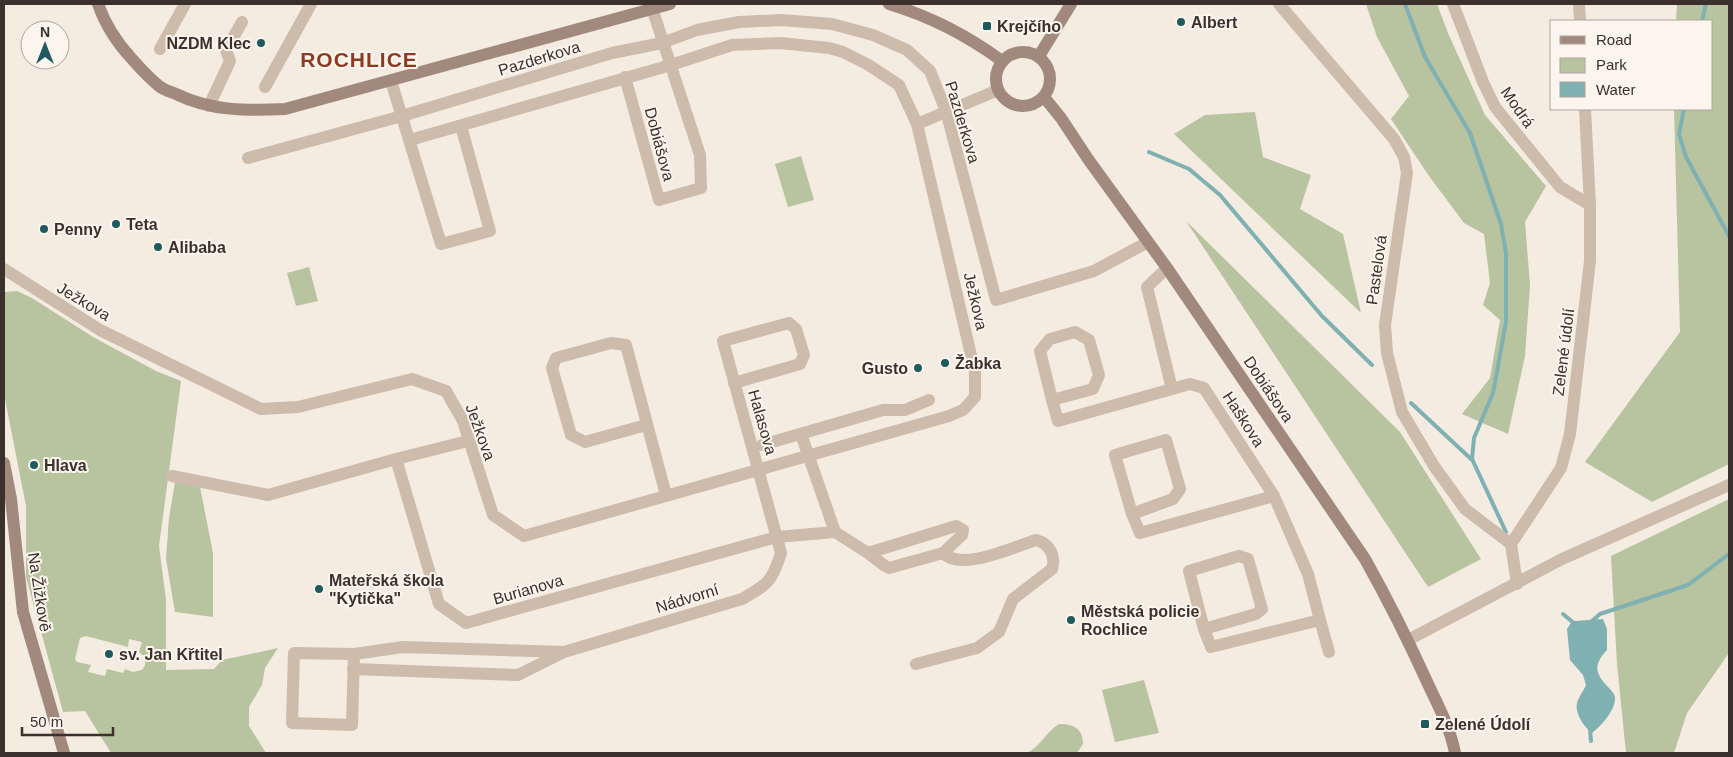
<svg xmlns="http://www.w3.org/2000/svg" width="1733" height="757" font-family="Arial,sans-serif">
	<rect width="100%" height="100%" fill="#f4ebe1"/>
	<g fill="#b8c4a0" fill-rule="evenodd">
		<polygon points="1366,4 1437,4 1448,33 1485,115 1546,186 1525,222 1530,285 1525,356 1508,434 1462,414 1490,378 1500,320 1483,305 1490,283 1484,234 1464,223 1429,176 1391,119 1409,96 1377,37"/>
		<polygon points="1677,4 1729,4 1729,464 1652,502 1585,462 1680,332 1674,109 1712,109 1712,21 1676,21"/>
		<polygon points="1255,112 1263,157 1311,175 1300,209 1343,234 1361,313 1174,134 1205,115"/>
		<polygon points="801,156 814,200 788,207 775,164"/>
		<polygon points="1186,221 1400,432 1481,559 1428,587"/>
		<polygon points="309,267 318,301 296,306 287,273"/>
		<path d="M 17,291 L 32,298 L 93,337 L 156,371 L 181,381 L 159,546 L 166,600 L 166,670 L 214,669 L 222,660 L 278,648 L 265,668 L 262,685 L 249,707 L 249,726 L 266,753 L 111,753 L 85,711 L 63,712 L 26,577 L 26,506 L 4,394 L 4,292 ZM 86,636 L 128,647 L 129,639 L 142,642 L 139,652 L 145,657 L 145,665 L 142,670 L 133,672 L 125,669 L 123,673 L 107,669 L 105,676 L 88,672 L 91,665 L 77,662 L 75,659 L 80,638 Z"/>
		<polygon points="175,482 200,487 213,553 213,617 175,612 166,559 169,518"/>
		<polygon points="1729,499 1729,653 1687,713 1674,753 1626,753 1617,664 1611,556"/>
		<polygon points="1144,680 1159,733 1115,742 1102,690"/>
		<path d="M 1059,724 C 1073,724 1083,728 1083,744 L 1077,753 L 1027,753 C 1040,747 1046,732 1059,724 Z"/>
	</g>
	<path fill="#7fb0b2" d="M 1603,619 L 1607,629 L 1607,650 C 1593,665 1595,673 1608,687 C 1611,690 1614,693 1615,697 C 1616,710 1601,726 1592,733 C 1583,726 1573,711 1578,700 C 1580,695 1584,690 1586,685 L 1583,675 L 1570,660 L 1567,629 L 1571,623 L 1575,621 Z"/>
	<g fill="none" stroke-linecap="round" stroke-linejoin="round">
		<g stroke="#7fb0b2" stroke-width="4">
			<polyline points="1405,4 1425,57 1470,133 1501,224 1506,253 1506,322 1493,393 1474,438 1472,459 1506,532"/>
			<polyline points="1702,21 1706,4"/>
			<polyline points="1684,109 1679,134 1686,157 1729,236"/>
			<polyline points="1149,152 1189,169 1220,195 1322,316 1372,365"/>
			<polyline points="1411,403 1471,459"/>
			<polyline points="1563,614 1575,624"/>
			<polyline points="1592,621 1600,614 1688,585 1729,554"/>
			<polyline points="1590,729 1591,741"/>
		</g>
		<g stroke="#cdbbac" stroke-width="12">
			<polyline points="1279,4 1394,139 1404,157 1407,173 1385,325 1387,353 1402,412 1434,466 1465,509 1511,544"/>
			<polyline points="1453,4 1483,82 1495,107 1560,187 1590,205"/>
			<polyline points="1579,4 1580,21"/>
			<polyline points="160,49 185,4"/>
			<polyline points="625,77 659,200 701,188 700,155 652,8"/>
			<polyline points="391,81 441,244 490,231 461,126"/>
			<polyline points="265,87 311,4"/>
			<polyline points="209,106 230,61 226,50 242,22"/>
			<polyline points="410,140 671,65 732,45 780,43 829,48 843,52 867,64 899,85 917,124"/>
			<polyline points="248,158 402,116 612,53 662,43 697,30 739,22 781,20 832,24 873,35 907,50 930,71 946,111 996,300 1094,271 1148,242"/>
			<polyline points="1167,268 1147,287 1172,389 1190,384 1204,388 1274,496 1308,574 1320,620 1211,647 1204,629 1189,571 1239,556 1248,559 1262,609 1256,614 1204,629"/>
			<polyline points="4,269 100,330 261,409 298,407 412,379 446,391 463,421 493,515 524,536 949,416 963,410 975,397 975,372 917,124 998,90"/>
			<polyline points="1052,400 1040,351 1050,339 1075,332 1089,340 1099,375 1093,389 1052,400 1058,421 1172,389"/>
			<polyline points="646,425 585,442 571,435 552,368 556,358 611,343 626,345 666,495"/>
			<polyline points="801,434 835,532"/>
			<polyline points="762,445 883,410 905,410 929,400"/>
			<polyline points="396,459 439,604 466,623 777,537 835,532 868,553 885,566 889,568 943,553 962,535 963,530 956,526 868,553"/>
			<polyline points="172,476 268,495 396,459 468,441"/>
			<polyline points="1132,514 1173,499 1180,489 1166,440 1115,455 1132,514 1140,533 1274,496"/>
			<polyline points="1517,584 1511,544 1561,468 1570,434 1590,261 1590,205 1585,109"/>
			<polyline points="1320,620 1329,652"/>
			<polyline points="1408,640 1562,559 1729,485"/>
			<path d="M 354,654 L 352,725 L 292,723 L 294,653 L 354,654 L 403,647 L 564,652 L 742,599 C 768,584 772,582 781,553 L 723,341 L 789,323 L 796,329 L 804,355 L 800,364 L 734,383"/>
			<path d="M 916,664 L 977,648 L 999,632 L 1013,599 L 1052,569 C 1056,556 1050,544 1036,540 C 1014,547 961,572 943,553"/>
			<polyline points="353,669 518,675 562,653"/>
		</g>
		<g stroke="#a18a7d" stroke-width="12">
			<path d="M 98,4 C 105,24 118,44 132,59 C 140,68 149,78 159,86 C 164,90 171,92 176,94 C 211,111 247,111 285,109 L 670,4"/>
			<path d="M 889,4 C 929,16 968,36 1002,61"/>
			<circle cx="1023" cy="79" r="27"/>
			<polyline points="1039,56 1071,4"/>
			<path d="M 1044,97 L 1061,118 L 1088,159 L 1167,268 L 1365,559 C 1388,600 1409,642 1429,686 C 1439,707 1451,730 1455,753"/>
			<polyline points="4,463 11,499 23,612 64,753"/>
		</g>
	</g>
	<g fill="#1f5a5e" stroke="#fbf5ee" stroke-width="2">
		<circle cx="1181" cy="22" r="5"/>
		<rect x="982" y="21" width="10" height="10" rx="2.5"/>
		<circle cx="261" cy="43" r="5"/>
		<circle cx="116" cy="224" r="5"/>
		<circle cx="44" cy="229" r="5"/>
		<circle cx="158" cy="247" r="5"/>
		<circle cx="945" cy="363" r="5"/>
		<circle cx="918" cy="368" r="5"/>
		<circle cx="34" cy="465" r="5"/>
		<circle cx="319" cy="589" r="5"/>
		<circle cx="1071" cy="620" r="5"/>
		<circle cx="109" cy="654" r="5"/>
		<rect x="1420" y="719" width="10" height="10" rx="2.5"/>
	</g>
	<g text-anchor="middle" stroke-width="4" stroke-linejoin="round" paint-order="stroke">
		<g font-size="16" font-weight="bold" fill="#3b302b" stroke="#fbf5ee" text-anchor="start">
			<text x="1191" y="28">Albert</text>
			<text x="997" y="32">Krejčího</text>
			<text x="251" y="49" text-anchor="end">NZDM Klec</text>
			<text x="126" y="230">Teta</text>
			<text x="54" y="235">Penny</text>
			<text x="168" y="253">Alibaba</text>
			<text x="955" y="369">Žabka</text>
			<text x="908" y="374" text-anchor="end">Gusto</text>
			<text x="44" y="471">Hlava</text>
			<text x="329" y="586">Mateřská škola<tspan x="329" dy="18">"Kytička"</tspan></text>
			<text x="1081" y="617">Městská policie<tspan x="1081" dy="18">Rochlice</tspan></text>
			<text x="119" y="660">sv. Jan Křtitel</text>
			<text x="1435" y="730">Zelené Údolí</text>
		</g>
		<g font-size="16" fill="#3b302b" stroke="#fbf5ee">
			<text transform="translate(539 58) rotate(-17)" y="6">Pazderkova</text>
			<text transform="translate(1518 107) rotate(55)" y="6">Modrá</text>
			<text transform="translate(963 122) rotate(73)" y="6">Pazderkova</text>
			<text transform="translate(660 144) rotate(75)" y="6">Dobiášova</text>
			<text transform="translate(1376 270) rotate(-82)" y="6">Pastelová</text>
			<text transform="translate(84 301) rotate(31)" y="6">Ježkova</text>
			<text transform="translate(976 301) rotate(77)" y="6">Ježkova</text>
			<text transform="translate(1563 352) rotate(-83)" y="6">Zelené údolí</text>
			<text transform="translate(1269 389) rotate(56)" y="6">Dobiášova</text>
			<text transform="translate(1244 419) rotate(57)" y="6">Haškova</text>
			<text transform="translate(763 422) rotate(74)" y="6">Halasova</text>
			<text transform="translate(481 432) rotate(70)" y="6">Ježkova</text>
			<text transform="translate(528 589) rotate(-16)" y="6">Burianova</text>
			<text transform="translate(40 592) rotate(81)" y="6">Na Žižkově</text>
			<text transform="translate(687 598) rotate(-17)" y="6">Nádvorní</text>
		</g>
		<g font-size="21" font-weight="bold" letter-spacing="1" fill="#8c3b22" stroke="#fbf5ee">
			<text x="359" y="67">ROCHLICE</text>
		</g>
	</g>
	<rect width="1733" height="757" fill="none" stroke="#3b302b" stroke-width="10"/>
	<rect x="1550" y="20" width="162" height="90" fill="#fbf5ee" stroke="#aea6a0"/>
	<rect x="1560" y="36" width="25" height="8" fill="#a18a7d" stroke="#aea6a0"/>
	<text x="1596" y="45" font-size="15" fill="#3b302b">Road</text>
	<rect x="1560" y="58" width="25" height="15" fill="#b8c4a0" stroke="#aea6a0"/>
	<text x="1596" y="70" font-size="15" fill="#3b302b">Park</text>
	<rect x="1560" y="82" width="25" height="15" fill="#7fb0b2" stroke="#aea6a0"/>
	<text x="1596" y="95" font-size="15" fill="#3b302b">Water</text>
	<g transform="translate(45 45)"><circle r="24" fill="#fbf5ee" stroke="#aea6a0"/>
	<path d="M0-4L9 19L0 12L-9 19Z" fill="#1f5a5e"/>
	<text y="-8" font-size="14" font-weight="bold" text-anchor="middle" fill="#3b302b">N</text>
	</g>
	<path d="M22 727v8h91v-8" fill="none" stroke="#3b302b" stroke-width="2.5"/>
	<text x="30" y="727" font-size="15" fill="#3b302b" stroke="#fbf5ee" stroke-width="4" paint-order="stroke">50 m</text>
</svg>
